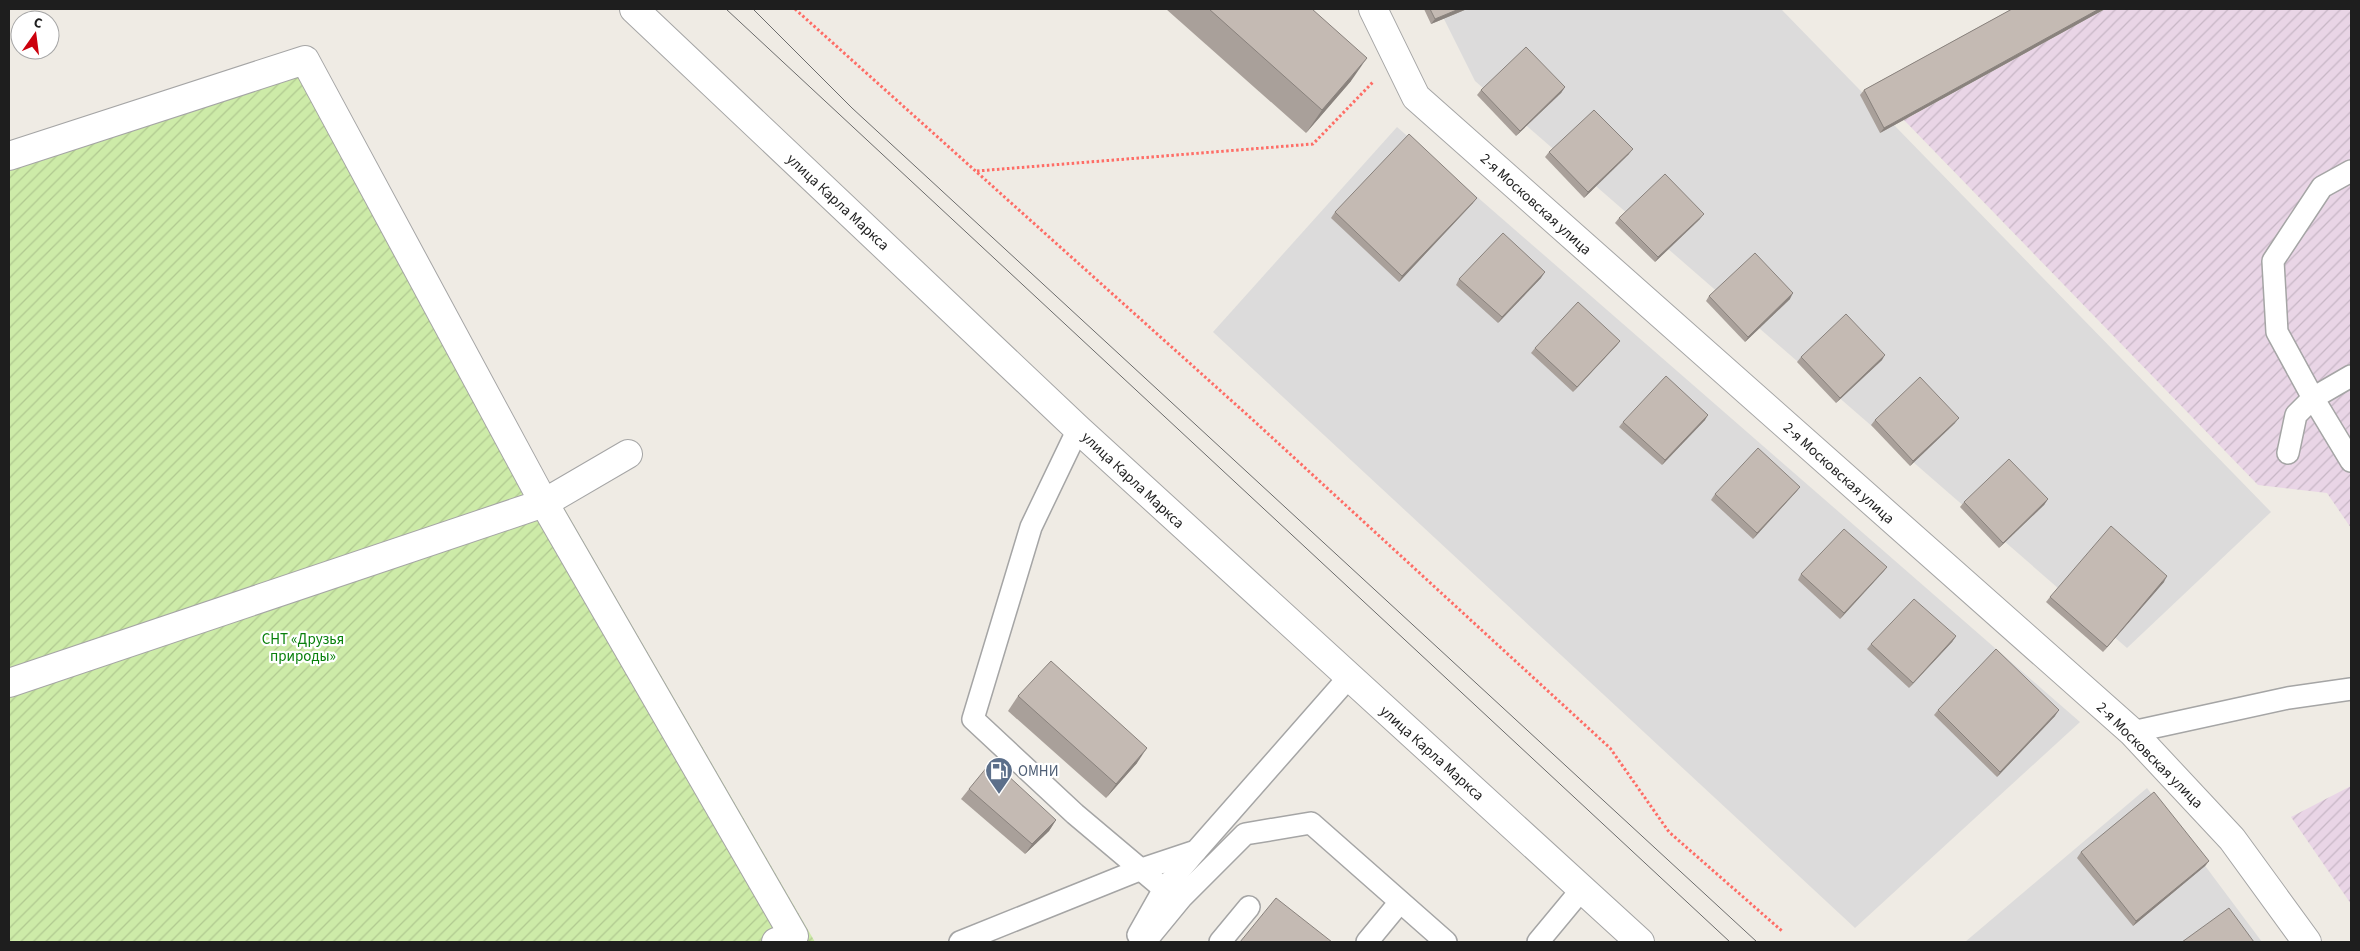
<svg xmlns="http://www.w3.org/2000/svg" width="2360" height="951" font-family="'Source Sans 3',sans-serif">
	<defs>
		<pattern id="industrial-furrows" width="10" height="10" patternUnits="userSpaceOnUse" patternTransform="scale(1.25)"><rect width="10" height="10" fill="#e9d5e6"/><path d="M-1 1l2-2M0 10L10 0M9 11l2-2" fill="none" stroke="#c7b6c5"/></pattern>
		<pattern id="garden-furrows" width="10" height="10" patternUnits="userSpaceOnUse" patternTransform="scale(1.25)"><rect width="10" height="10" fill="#cdeba8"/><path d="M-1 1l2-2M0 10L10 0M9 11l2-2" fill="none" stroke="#b0c990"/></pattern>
	</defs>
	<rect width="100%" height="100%" fill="#efebe4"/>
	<g fill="#dcdbdb">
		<polygon points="1439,9 1781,9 2271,512 2127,648 1475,81"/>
		<polygon points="1397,127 2080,722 1855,928 1213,332"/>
		<polygon points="2147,788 2262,942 1965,942"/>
	</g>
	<g fill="url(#industrial-furrows)">
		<polygon points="2105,9 2351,9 2351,528 2327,493 2258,485 1904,120"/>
		<polygon points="2351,786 2351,904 2291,817"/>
	</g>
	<polygon fill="url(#garden-furrows)" points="305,60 815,942 9,942 9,143"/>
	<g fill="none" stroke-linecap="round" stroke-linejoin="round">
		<defs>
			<g id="service">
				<polyline points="2351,171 2322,187 2273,261 2277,332 2313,398 2351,461"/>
				<polyline points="1078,429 1031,527 973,719 1075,814 1164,889"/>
				<polyline points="2288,453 2296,415 2313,398 2351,376"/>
				<polyline points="2132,732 2288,698 2351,689"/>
				<polyline points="1138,935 1164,889 1196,851"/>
				<polyline points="960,942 1139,870 1196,851 1349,677"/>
				<polyline points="1145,942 1182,897 1245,834 1311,823 1446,942"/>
				<polyline points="1220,942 1249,907"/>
				<polyline points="1367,942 1400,902"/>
				<polyline points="1538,942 1582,889"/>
			</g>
			<g id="minor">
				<polyline points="1373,9 1416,97 2132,732 2232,839 2307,942"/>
				<polyline points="9,156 305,60 544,503 794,936 776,942"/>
				<polyline points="9,683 544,503 628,454"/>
			</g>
			<polyline id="tertiary" points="634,9 1078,429 1640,942"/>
		</defs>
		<use href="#service" stroke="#a5a5a5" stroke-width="24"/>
		<use href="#minor" stroke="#a5a5a5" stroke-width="30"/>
		<use href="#tertiary" stroke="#a5a5a5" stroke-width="30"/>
		<g stroke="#fe6d66" stroke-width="3" stroke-dasharray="2.5 2.5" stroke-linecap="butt">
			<polyline points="795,9 1253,420 1610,748 1669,832 1782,931"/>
			<polyline points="977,171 1313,144 1373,82"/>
		</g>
		<use href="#service" stroke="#fff" stroke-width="21"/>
		<use href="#minor" stroke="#fff" stroke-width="28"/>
		<use href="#tertiary" stroke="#fff" stroke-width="28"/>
		<g stroke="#6c6c6c" stroke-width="1">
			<polyline points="726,9 1730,942"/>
			<polyline points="753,9 852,108 1757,942"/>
		</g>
	</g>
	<g fill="#a9a09a">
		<polygon points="1166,9 1312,9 1351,81 1306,133"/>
		<polygon points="1424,9 1467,9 1431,24"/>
		<polygon points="2012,9 2105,9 1880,133 1860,95 1864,90"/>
		<polygon points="1565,87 1561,93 1516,136 1477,95 1481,90"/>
		<polygon points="1549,152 1629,154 1584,198 1545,157"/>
		<polygon points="1473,203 1399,282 1331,218 1335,212"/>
		<polygon points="1619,218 1700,219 1655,262 1615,223"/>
		<polygon points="1541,278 1498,323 1456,285 1459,279"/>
		<polygon points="1709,296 1790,299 1745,342 1706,301"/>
		<polygon points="1620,341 1616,346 1573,392 1531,353 1535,348"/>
		<polygon points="1801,357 1882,360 1836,403 1797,362"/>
		<polygon points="1705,420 1662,465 1619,427 1623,422"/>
		<polygon points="1875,420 1955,423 1910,466 1871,425"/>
		<polygon points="1800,487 1796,492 1753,539 1711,500 1715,494"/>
		<polygon points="2048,499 2044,505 1999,548 1960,507 1964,502"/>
		<polygon points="1887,567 1883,572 1840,619 1798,580 1801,574"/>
		<polygon points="2164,582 2103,652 2046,602 2050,597"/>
		<polygon points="1956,636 1952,642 1909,688 1867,649 1871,644"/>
		<polygon points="1018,696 1137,763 1106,798 1008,711"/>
		<polygon points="1938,710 2055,716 1997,777 1934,715"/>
		<polygon points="969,789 1056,820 1049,831 1025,854 961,799"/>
		<polygon points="2081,852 2209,861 2205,866 2133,926 2077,858"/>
	</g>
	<g fill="#89827d">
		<polygon points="1459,9 1467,9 1431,24 1435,19"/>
		<polygon points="2099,9 2105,9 1880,133 1884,128"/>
		<polygon points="1367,58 1351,81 1306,133 1322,110"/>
		<polygon points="1565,87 1561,93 1516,136 1520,131"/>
		<polygon points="1633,149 1629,154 1584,198 1588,192"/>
		<polygon points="1477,198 1473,203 1399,282 1402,276"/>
		<polygon points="1704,214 1700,219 1655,262 1658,257"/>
		<polygon points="1545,272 1541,278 1498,323 1502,317"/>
		<polygon points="1793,293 1790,299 1745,342 1748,337"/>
		<polygon points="1620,341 1616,346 1573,392 1577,387"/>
		<polygon points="1885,355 1882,360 1836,403 1840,398"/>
		<polygon points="1708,415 1705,420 1662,465 1665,460"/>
		<polygon points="1959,418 1955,423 1910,466 1913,461"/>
		<polygon points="1800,487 1796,492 1753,539 1757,533"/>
		<polygon points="2048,499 2044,505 1999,548 2003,543"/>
		<polygon points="1887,567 1883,572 1840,619 1844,613"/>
		<polygon points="2167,576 2164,582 2103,652 2107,647"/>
		<polygon points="1956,636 1952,642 1909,688 1913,683"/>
		<polygon points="2059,710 2055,716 1997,777 2000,772"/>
		<polygon points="1147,748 1137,763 1106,798 1116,784"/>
		<polygon points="1056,820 1049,831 1025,854 1032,844"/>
		<polygon points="2209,861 2205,866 2133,926 2136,921"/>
	</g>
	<g fill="#c4bab3" stroke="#89827d">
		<polygon points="1209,9 1312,9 1367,58 1322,110"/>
		<polygon points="1430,9 1459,9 1435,19"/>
		<polygon points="2012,9 2099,9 1884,128 1864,90"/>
		<polygon points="1526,47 1565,87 1520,131 1481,90"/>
		<polygon points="1594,110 1633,149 1588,192 1549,152"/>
		<polygon points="1409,134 1477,198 1402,276 1335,212"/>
		<polygon points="1665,174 1704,214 1658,257 1619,218"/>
		<polygon points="1503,233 1545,272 1502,317 1459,279"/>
		<polygon points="1755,253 1793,293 1748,337 1709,296"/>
		<polygon points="1578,302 1620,341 1577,387 1535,348"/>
		<polygon points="1846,314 1885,355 1840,398 1801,357"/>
		<polygon points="1666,376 1708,415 1665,460 1623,422"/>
		<polygon points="1920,377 1959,418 1913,461 1875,420"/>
		<polygon points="1758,448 1800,487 1757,533 1715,494"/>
		<polygon points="2009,459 2048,499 2003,543 1964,502"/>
		<polygon points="2111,526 2167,576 2107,647 2050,597"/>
		<polygon points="1844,529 1887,567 1844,613 1801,574"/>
		<polygon points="1914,599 1956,636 1913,683 1871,644"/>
		<polygon points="1996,649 2059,710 2000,772 1938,710"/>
		<polygon points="1051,661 1147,748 1116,784 1018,696"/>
		<polygon points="992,761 1056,820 1032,844 969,789"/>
		<polygon points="2154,792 2209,861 2136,921 2081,852"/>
		<polygon points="1276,898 1332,942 1240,942"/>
		<polygon points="2229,908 2254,942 2182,942"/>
	</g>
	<defs>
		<symbol id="fuel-pin" viewBox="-11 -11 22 30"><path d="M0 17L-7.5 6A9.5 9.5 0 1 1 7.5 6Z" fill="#5c6f8a" stroke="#fff"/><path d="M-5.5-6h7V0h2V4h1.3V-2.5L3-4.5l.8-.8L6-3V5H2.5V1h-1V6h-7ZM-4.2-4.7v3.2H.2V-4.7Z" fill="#fff"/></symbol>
	</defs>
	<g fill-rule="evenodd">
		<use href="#fuel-pin" x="983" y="755" width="32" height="43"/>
	</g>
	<g text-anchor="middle" stroke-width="4.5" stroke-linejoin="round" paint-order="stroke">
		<g font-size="15" fill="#1e1e1e" stroke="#fff">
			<text transform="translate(838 202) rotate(43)" y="5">улица Карла Маркса</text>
			<text transform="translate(1536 204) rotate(42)" y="5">2-я Московская улица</text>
			<text transform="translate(1839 473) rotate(42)" y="5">2-я Московская улица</text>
			<text transform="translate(1133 480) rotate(43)" y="5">улица Карла Маркса</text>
			<text transform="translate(1432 753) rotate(42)" y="5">улица Карла Маркса</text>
			<text transform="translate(2150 755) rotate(45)" y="5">2-я Московская улица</text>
		</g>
		<g font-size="15" fill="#08800b" stroke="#fff">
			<text x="303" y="644">СНТ «Друзья<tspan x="303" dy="17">природы»</tspan></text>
		</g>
		<g font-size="15" fill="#4e5e75" stroke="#fff" text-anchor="start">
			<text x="1018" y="776">ОМНИ</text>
		</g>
	</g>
	<rect width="2360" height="951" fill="none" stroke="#1e1e1e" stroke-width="20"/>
	<g transform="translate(35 35) rotate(14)"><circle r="24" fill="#ffffff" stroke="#a5a5a5"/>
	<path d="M0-4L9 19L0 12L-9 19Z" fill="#cc000c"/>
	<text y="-8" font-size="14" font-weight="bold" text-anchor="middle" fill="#1e1e1e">С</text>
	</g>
</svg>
